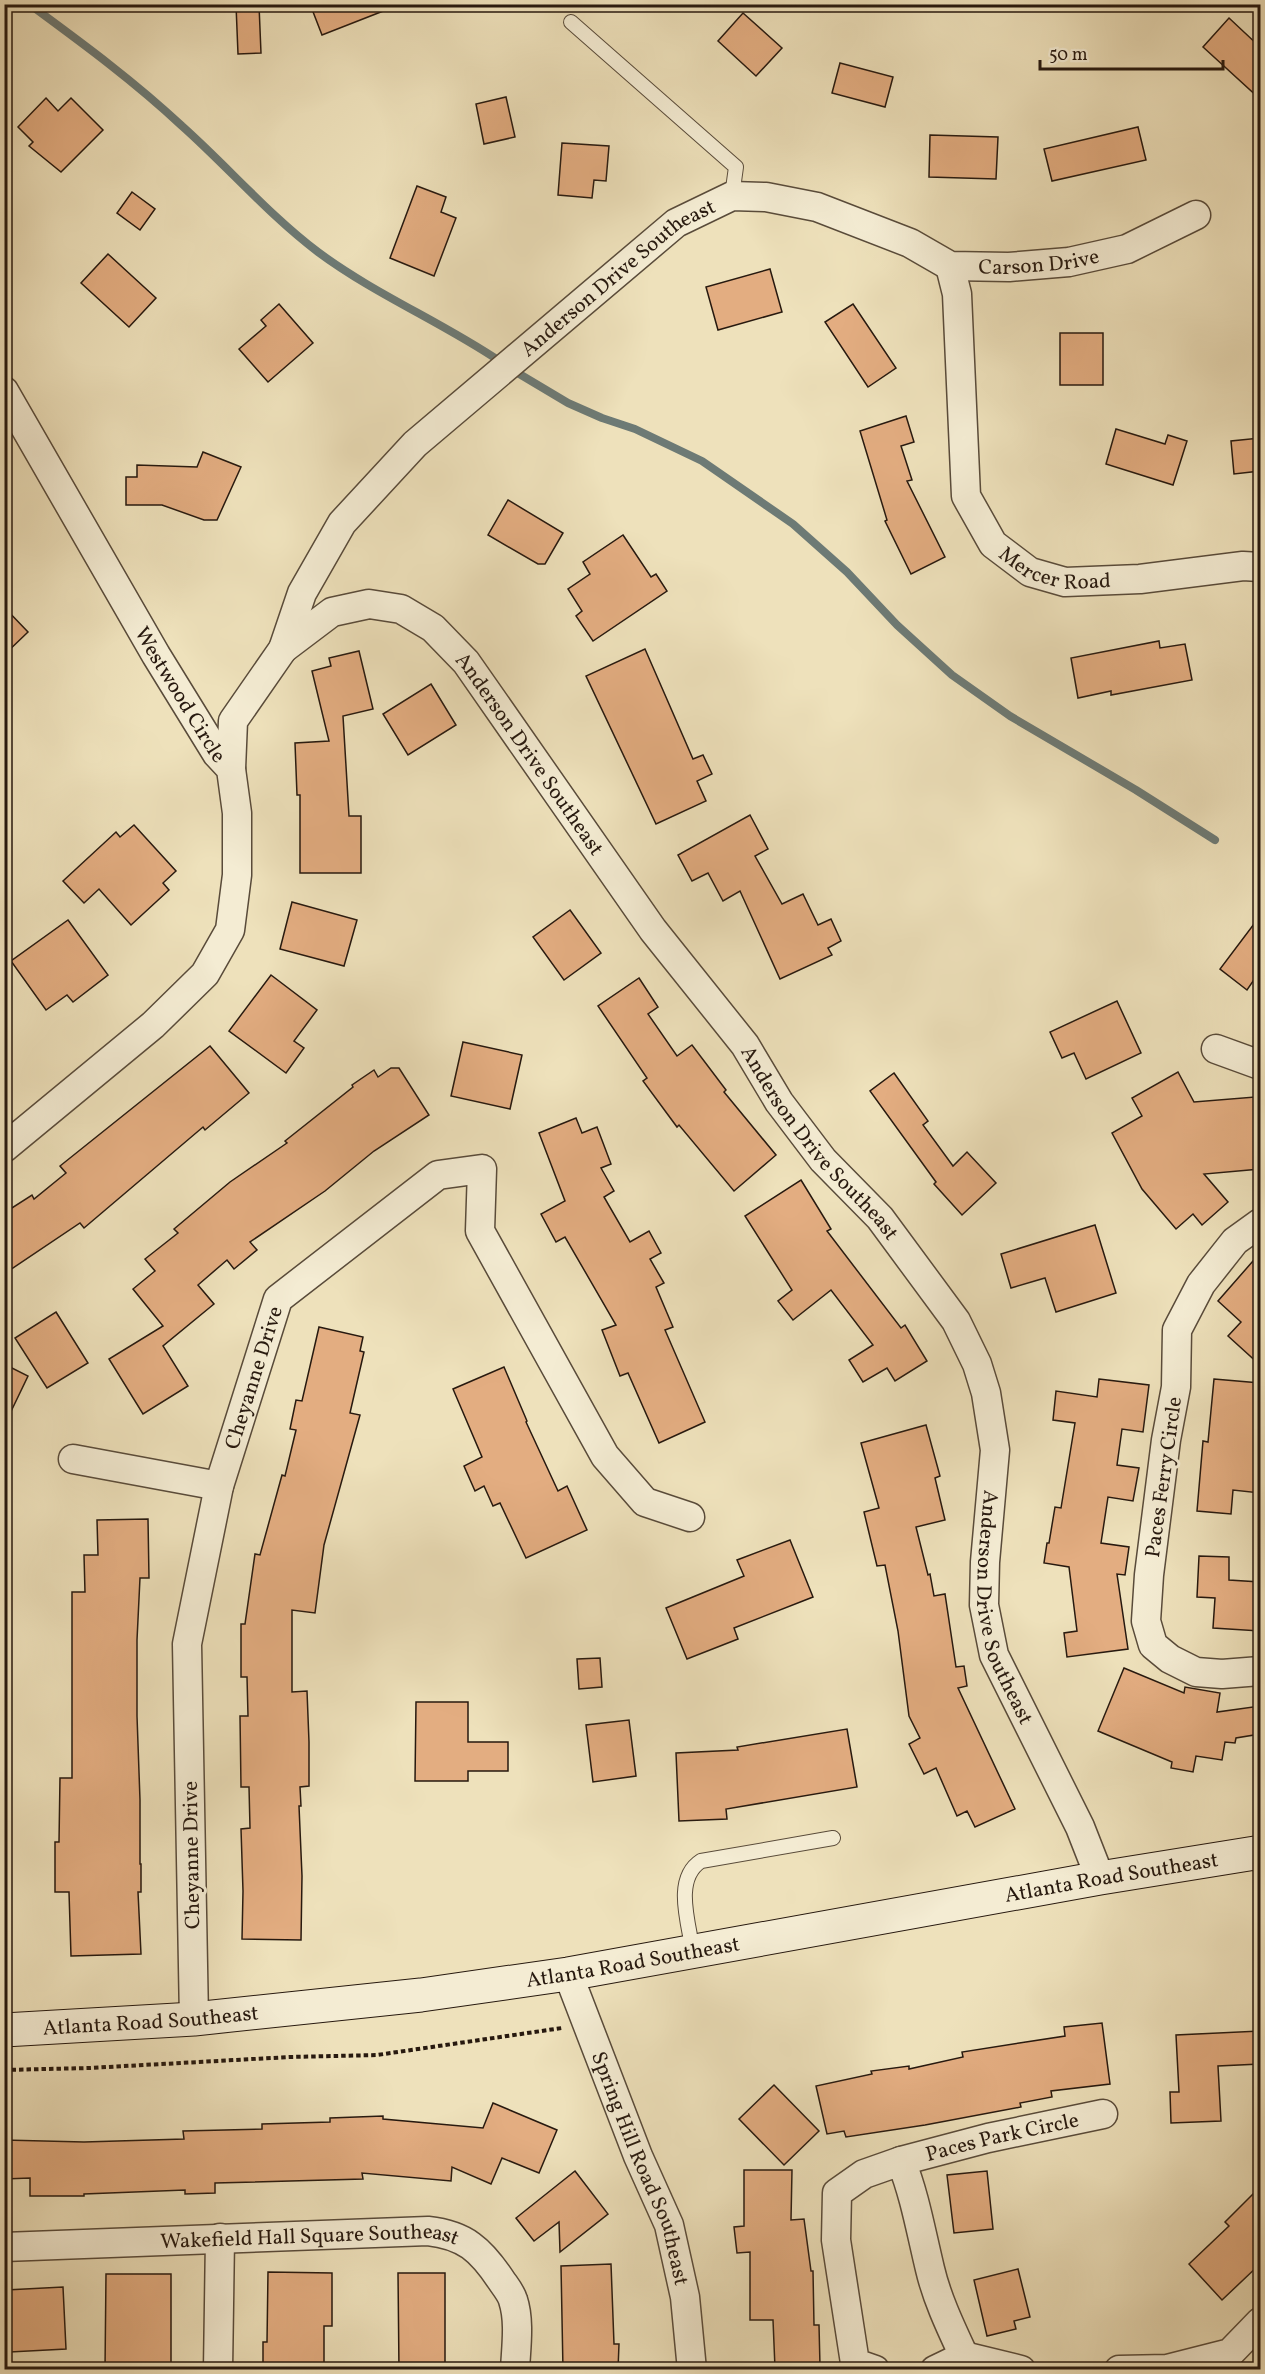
<svg xmlns="http://www.w3.org/2000/svg" width="1265" height="2374" font-family="Vollkorn,serif">
	<rect width="100%" height="100%" fill="#eee1bb"/>
	<filter id="stains"><feTurbulence type="fractalNoise" baseFrequency=".00333" numOctaves="4"/><feColorMatrix values="0 0 0 0 .2 0 0 0 0 .09 0 0 0 0 .02 0 0 0 .5 -.17"/></filter>
	<radialGradient id="worn" r=".72"><stop offset=".6" stop-color="#630" stop-opacity="0"/><stop offset="1" stop-color="#630" stop-opacity=".3"/></radialGradient>
	<g fill="none" stroke-linecap="round" stroke-linejoin="round">
		<g stroke="#6d7a75" stroke-width="8">
			<path d="M 29,4 C 82,43 134,81 182,126 C 228,167 269,215 318,252 C 376,295 442,322 501,362"/>
			<polyline points="511,369 568,403 602,418 635,429 702,461 793,524 847,572 897,625 952,675 1010,716 1136,790 1215,840"/>
		</g>
	</g>
	<g fill="#e3ad81" stroke="#27190f" stroke-width="1.5">
		<polygon points="310,4 395,4 396,6 322,35"/>
		<polygon points="236,5 259,5 261,53 238,54"/>
		<polygon points="743,13 782,48 756,76 718,41"/>
		<polygon points="1229,18 1260,47 1260,99 1203,47"/>
		<polygon points="840,63 893,77 885,107 832,93"/>
		<polygon points="506,97 515,137 484,144 476,104"/>
		<polygon points="46,98 58,111 71,98 103,130 61,172 29,146 33,142 18,127"/>
		<polygon points="1138,127 1146,160 1052,181 1044,149"/>
		<polygon points="930,135 998,137 996,179 929,177"/>
		<polygon points="562,143 609,146 606,181 594,180 592,198 558,195"/>
		<polygon points="417,186 446,197 441,212 456,218 434,276 390,258"/>
		<polygon points="132,192 155,209 140,230 117,213"/>
		<polygon points="108,254 156,298 129,327 81,283"/>
		<polygon points="770,269 782,312 718,330 706,287"/>
		<polygon points="279,304 313,343 268,382 239,349 266,326 261,320"/>
		<polygon points="853,304 896,368 868,387 825,322"/>
		<rect x="1060" y="333" width="43" height="52"/>
		<polygon points="906,416 914,442 901,446 912,480 907,481 945,557 911,574 885,521 887,520 860,431"/>
		<polygon points="1116,429 1165,444 1168,435 1187,441 1173,485 1106,464"/>
		<polygon points="1260,438 1260,471 1234,474 1231,441"/>
		<polygon points="203,452 241,467 217,520 204,520 162,505 126,505 126,477 137,477 137,465 197,467"/>
		<polygon points="508,500 563,533 545,564 538,564 488,535"/>
		<polygon points="623,535 651,577 656,574 667,591 593,641 576,616 582,611 568,589 590,574 583,562"/>
		<polygon points="4,607 28,632 4,655"/>
		<polygon points="1159,641 1160,648 1185,644 1192,680 1111,695 1111,691 1078,698 1071,658"/>
		<polygon points="645,649 693,759 703,755 712,774 697,781 706,801 656,824 586,676"/>
		<polygon points="359,651 373,709 343,716 349,816 361,816 361,873 300,873 300,795 297,795 295,743 329,741 312,671 331,666 329,658"/>
		<polygon points="431,684 456,725 408,755 383,714"/>
		<polygon points="750,815 768,849 755,856 782,904 803,894 818,925 831,919 841,941 828,948 832,955 780,979 740,891 723,901 708,873 692,881 678,855"/>
		<polygon points="134,825 176,871 163,883 169,890 131,925 99,889 84,903 63,881 116,832 120,837"/>
		<polygon points="292,902 357,920 344,966 280,949"/>
		<polygon points="570,910 601,953 564,980 533,937"/>
		<polygon points="1260,916 1260,971 1247,990 1220,969"/>
		<polygon points="68,920 108,975 73,1002 67,995 46,1010 11,961"/>
		<polygon points="271,975 317,1010 294,1041 304,1048 286,1073 229,1031"/>
		<polygon points="639,978 658,1007 648,1014 677,1056 692,1045 726,1090 724,1092 776,1155 734,1191 679,1125 677,1127 643,1081 647,1078 598,1006"/>
		<polygon points="1117,1001 1141,1053 1086,1079 1074,1053 1062,1058 1050,1032"/>
		<polygon points="463,1042 522,1055 510,1109 451,1096"/>
		<polygon points="210,1046 249,1093 205,1130 203,1127 84,1228 80,1223 4,1274 4,1213 32,1195 34,1199 66,1173 60,1166"/>
		<polygon points="391,1068 399,1068 429,1115 374,1151 325,1191 250,1242 257,1250 234,1269 227,1260 198,1285 214,1304 163,1346 188,1386 143,1414 109,1359 163,1326 133,1289 155,1271 145,1259 178,1233 174,1229 230,1182 287,1143 285,1141 353,1087 352,1085 374,1070 378,1077"/>
		<polygon points="1178,1072 1194,1102 1255,1097 1257,1117 1260,1117 1260,1169 1204,1174 1228,1202 1202,1225 1193,1214 1176,1229 1142,1189 1112,1133 1142,1116 1132,1098"/>
		<polygon points="894,1073 928,1121 923,1125 953,1166 967,1152 996,1183 962,1215 934,1184 936,1182 870,1091"/>
		<polygon points="576,1118 582,1133 597,1127 611,1164 601,1168 614,1191 604,1197 630,1242 649,1231 661,1253 650,1259 664,1283 656,1287 673,1327 665,1330 705,1422 659,1443 628,1373 620,1376 602,1330 616,1325 565,1237 556,1242 541,1214 565,1201 539,1133"/>
		<polygon points="801,1180 831,1229 827,1231 901,1328 905,1325 927,1361 895,1381 887,1368 863,1382 849,1360 873,1345 831,1290 793,1320 778,1301 792,1290 745,1216"/>
		<polygon points="1095,1225 1116,1293 1056,1312 1045,1278 1011,1288 1001,1254"/>
		<polygon points="1260,1253 1260,1365 1228,1336 1241,1322 1218,1301"/>
		<polygon points="56,1312 88,1363 47,1388 15,1338"/>
		<polygon points="319,1327 363,1337 360,1351 364,1352 350,1413 360,1415 324,1545 315,1613 292,1610 292,1692 307,1691 309,1742 309,1786 300,1787 301,1806 299,1806 302,1876 301,1940 242,1939 243,1891 241,1829 250,1828 249,1787 241,1787 240,1716 248,1716 247,1677 241,1677 241,1624 245,1624 255,1554 260,1555 282,1475 285,1476 296,1430 290,1429 296,1400 302,1401"/>
		<polygon points="4,1364 28,1376 4,1426"/>
		<polygon points="504,1367 527,1421 526,1422 558,1491 567,1486 587,1530 526,1558 500,1503 493,1506 484,1486 475,1491 464,1466 482,1457 453,1389"/>
		<polygon points="1099,1379 1149,1385 1143,1432 1122,1429 1117,1465 1139,1468 1133,1501 1108,1497 1101,1543 1129,1547 1125,1575 1117,1574 1128,1649 1067,1657 1064,1633 1077,1631 1069,1567 1044,1563 1047,1543 1049,1543 1055,1507 1061,1508 1075,1423 1053,1420 1056,1391 1097,1397"/>
		<polygon points="1214,1379 1260,1383 1260,1493 1233,1490 1231,1514 1197,1511 1203,1441 1208,1442"/>
		<polygon points="926,1425 940,1476 935,1478 945,1520 916,1527 928,1575 930,1574 934,1596 945,1594 956,1667 964,1666 967,1686 958,1688 1015,1809 975,1827 967,1811 957,1816 936,1768 924,1774 909,1744 920,1738 909,1716 898,1631 885,1565 877,1566 864,1512 879,1508 861,1443"/>
		<polygon points="148,1519 149,1578 140,1578 137,1640 137,1716 140,1800 140,1864 141,1864 141,1892 138,1892 141,1954 71,1956 69,1892 55,1892 55,1842 59,1842 60,1778 72,1778 72,1592 85,1592 84,1555 98,1555 97,1520"/>
		<polygon points="790,1540 813,1597 734,1628 738,1639 687,1659 666,1608 744,1576 737,1560"/>
		<polygon points="1199,1556 1229,1557 1229,1580 1260,1582 1260,1631 1213,1628 1215,1598 1197,1597"/>
		<polygon points="600,1658 602,1687 579,1689 577,1659"/>
		<polygon points="1124,1668 1184,1693 1185,1687 1220,1693 1217,1712 1260,1706 1260,1734 1236,1738 1235,1743 1225,1742 1222,1760 1196,1756 1193,1772 1171,1768 1172,1762 1098,1731"/>
		<polygon points="416,1702 468,1702 468,1742 508,1742 508,1771 468,1771 468,1781 415,1781"/>
		<polygon points="629,1720 636,1776 593,1782 586,1725"/>
		<polygon points="847,1729 857,1787 726,1809 727,1819 679,1821 676,1753 738,1750 737,1747"/>
		<polygon points="1102,2023 1110,2084 1051,2091 1052,2097 1020,2103 1021,2107 925,2125 846,2137 844,2131 827,2134 816,2086 872,2074 871,2071 909,2066 909,2069 963,2057 962,2052 1065,2036 1064,2027"/>
		<polygon points="1260,2031 1260,2064 1218,2066 1221,2121 1171,2123 1170,2092 1179,2092 1176,2035"/>
		<polygon points="774,2085 819,2131 784,2165 739,2119"/>
		<polygon points="493,2103 557,2130 539,2173 502,2158 491,2184 452,2167 451,2181 362,2173 363,2179 215,2183 215,2193 185,2194 185,2190 84,2194 84,2196 30,2196 30,2178 4,2179 4,2140 84,2142 184,2139 183,2131 262,2129 262,2124 330,2122 330,2118 383,2116 383,2119 483,2128"/>
		<polygon points="744,2170 792,2170 791,2220 804,2219 811,2271 813,2271 814,2325 819,2325 820,2366 775,2368 773,2320 750,2320 750,2252 737,2253 734,2227 744,2226"/>
		<polygon points="575,2171 608,2214 560,2252 559,2222 534,2241 516,2218"/>
		<polygon points="987,2171 993,2229 954,2233 947,2175"/>
		<polygon points="1260,2187 1260,2264 1222,2300 1189,2264 1229,2226 1225,2222"/>
		<polygon points="611,2264 614,2344 619,2344 618,2370 563,2370 561,2266"/>
		<polygon points="1018,2269 1030,2317 1014,2321 1016,2329 987,2336 974,2280"/>
		<polygon points="268,2272 332,2273 332,2326 324,2326 324,2370 263,2370 263,2342 267,2342"/>
		<polygon points="398,2273 445,2273 445,2370 399,2370"/>
		<polygon points="106,2274 171,2274 171,2370 105,2370"/>
		<polygon points="63,2287 66,2349 10,2352 6,2290"/>
	</g>
	<g fill="none" stroke-linecap="round" stroke-linejoin="round">
		<defs>
			<g id="lane">
				<polyline points="571,22 736,167 732,196"/>
				<path d="M 693,1952 C 689,1924 673,1879 701,1861 L 833,1838"/>
			</g>
			<g id="street">
				<path id="s1" d="M 950,266 L 957,294 L 966,496 L 993,544 L 1030,572 L 1065,582 L 1140,579 L 1243,566 L 1260,567"/>
				<path id="s2" d="M 4,391 L 156,655 L 217,754 L 231,769 L 237,813 L 237,875 L 230,930 L 205,974 L 153,1025 L 4,1148"/>
				<path id="s3" d="M 283,649 L 332,612 L 369,604 L 401,609 L 433,628 L 466,662 L 653,930 L 745,1045 L 779,1102 L 823,1160 L 880,1218 L 956,1321 L 977,1364 L 986,1393 L 995,1450 L 985,1562 L 984,1605 L 994,1655 L 1080,1827 L 1100,1878"/>
				<path id="s4" d="M 231,769 L 233,721 L 283,649 L 302,593 L 342,523 L 415,444 L 676,223 L 732,196 L 766,197 L 817,207 L 910,243 L 950,266 L 1009,267 L 1069,262 L 1127,249 L 1196,215"/>
				<polyline points="1216,1049 1260,1065"/>
				<polyline points="1260,1223 1235,1241 1201,1284 1177,1330 1176,1387 1166,1440 1149,1575 1146,1621 1153,1645 1170,1659 1196,1672 1222,1674 1260,1671"/>
				<polyline points="73,1459 219,1486"/>
				<path id="s5" d="M 568,1974 L 638,2156 L 669,2225 L 685,2297 L 692,2370"/>
				<path id="s6" d="M 194,2019 L 187,1644 L 219,1486 L 278,1299 L 438,1175 L 482,1169 L 480,1231 L 605,1456 L 645,1502 L 690,1517"/>
				<path id="s7" d="M 901,2161 L 988,2138 L 1103,2114"/>
				<path id="s8" d="M 4,2247 L 428,2231 C 465,2235 481,2250 501,2280 C 505,2286 511,2293 513,2300 C 520,2321 516,2348 515,2370"/>
				<polyline points="218,2370 220,2238"/>
				<path d="M 875,2370 L 855,2363 L 836,2240 L 837,2193 L 864,2174 L 901,2161 C 915,2196 921,2232 930,2269 C 937,2299 951,2328 964,2356"/>
				<polyline points="935,2370 964,2356 1021,2370"/>
				<polyline points="1119,2370 1167,2369 1230,2353 1260,2322"/>
			</g>
			<g id="secondary">
				<path id="s9" d="M 4,2030 L 194,2019 L 421,1995 L 568,1974 L 1100,1878 L 1255,1853 L 1260,1855"/>
			</g>
		</defs>
		<use href="#lane" stroke="#594b3a" stroke-width="16"/>
		<use href="#street" stroke="#594b3a" stroke-width="31"/>
		<use href="#secondary" stroke="#27190f" stroke-width="35"/>
		<polyline stroke="#27190f" stroke-width="4" stroke-dasharray="4.5 3" stroke-linecap="butt" points="4,2070 89,2068 290,2057 377,2055 562,2028"/>
		<use href="#lane" stroke="#f4ecd3" stroke-width="14"/>
		<use href="#street" stroke="#f4ecd3" stroke-width="28"/>
		<use href="#secondary" stroke="#f4ecd3" stroke-width="33"/>
	</g>
	<g text-anchor="middle" stroke-width="6" stroke-linejoin="round" paint-order="stroke">
		<g font-size="21" fill="#27190f" stroke="#f4ecd3">
			<text dy="7" stroke="none"><textPath href="#s4" startOffset="1108">Carson Drive</textPath></text>
			<text dy="7" stroke="none"><textPath href="#s4" startOffset="646">Anderson Drive Southeast</textPath></text>
			<text dy="7" stroke="none"><textPath href="#s1" startOffset="356">Mercer Road</textPath></text>
			<text dy="7" stroke="none"><textPath href="#s2" startOffset="351">Westwood Circle</textPath></text>
			<text dy="7" stroke="none"><textPath href="#s3" startOffset="328">Anderson Drive Southeast</textPath></text>
			<text dy="7" stroke="none"><textPath href="#s3" startOffset="814">Anderson Drive Southeast</textPath></text>
			<text dy="7" stroke="none"><textPath href="#s6" startOffset="650">Cheyanne Drive</textPath></text>
			<text transform="translate(1163 1477) rotate(-82)" y="7">Paces Ferry Circle</text>
			<text dy="7" stroke="none"><textPath href="#s3" startOffset="1336">Anderson Drive Southeast</textPath></text>
			<text transform="translate(191 1855) rotate(-91)" y="7">Cheyanne Drive</text>
			<text dy="7" stroke="none"><textPath href="#s9" startOffset="1119">Atlanta Road Southeast</textPath></text>
			<text dy="7" stroke="none"><textPath href="#s9" startOffset="633">Atlanta Road Southeast</textPath></text>
			<text dy="7" stroke="none"><textPath href="#s9" startOffset="147">Atlanta Road Southeast</textPath></text>
			<text dy="7" stroke="none"><textPath href="#s7" startOffset="104">Paces Park Circle</textPath></text>
			<text dy="7" stroke="none"><textPath href="#s5" startOffset="208">Spring Hill Road Southeast</textPath></text>
			<text dy="7" stroke="none"><textPath href="#s8" startOffset="306">Wakefield Hall Square Southeast</textPath></text>
		</g>
	</g>
	<rect width="1265" height="2374" fill="none" stroke="#eee1bb" stroke-width="24"/>
	<rect x="6" y="6" width="1253" height="2362" fill="none" stroke="#27190f" stroke-width="3"/>
	<rect x="12" y="12" width="1241" height="2350" fill="none" stroke="#27190f" stroke-width="1.5"/>
	<path d="M1040 60v9h183v-9" fill="none" stroke="#27190f" stroke-width="3"/>
	<text x="1049" y="60" font-size="18" fill="#27190f" stroke="#f4ecd3" stroke-width="4.5" paint-order="stroke">50 m</text>
	<rect width="100%" height="100%" filter="url(#stains)"/>
	<rect width="100%" height="100%" fill="url(#worn)"/>
</svg>
